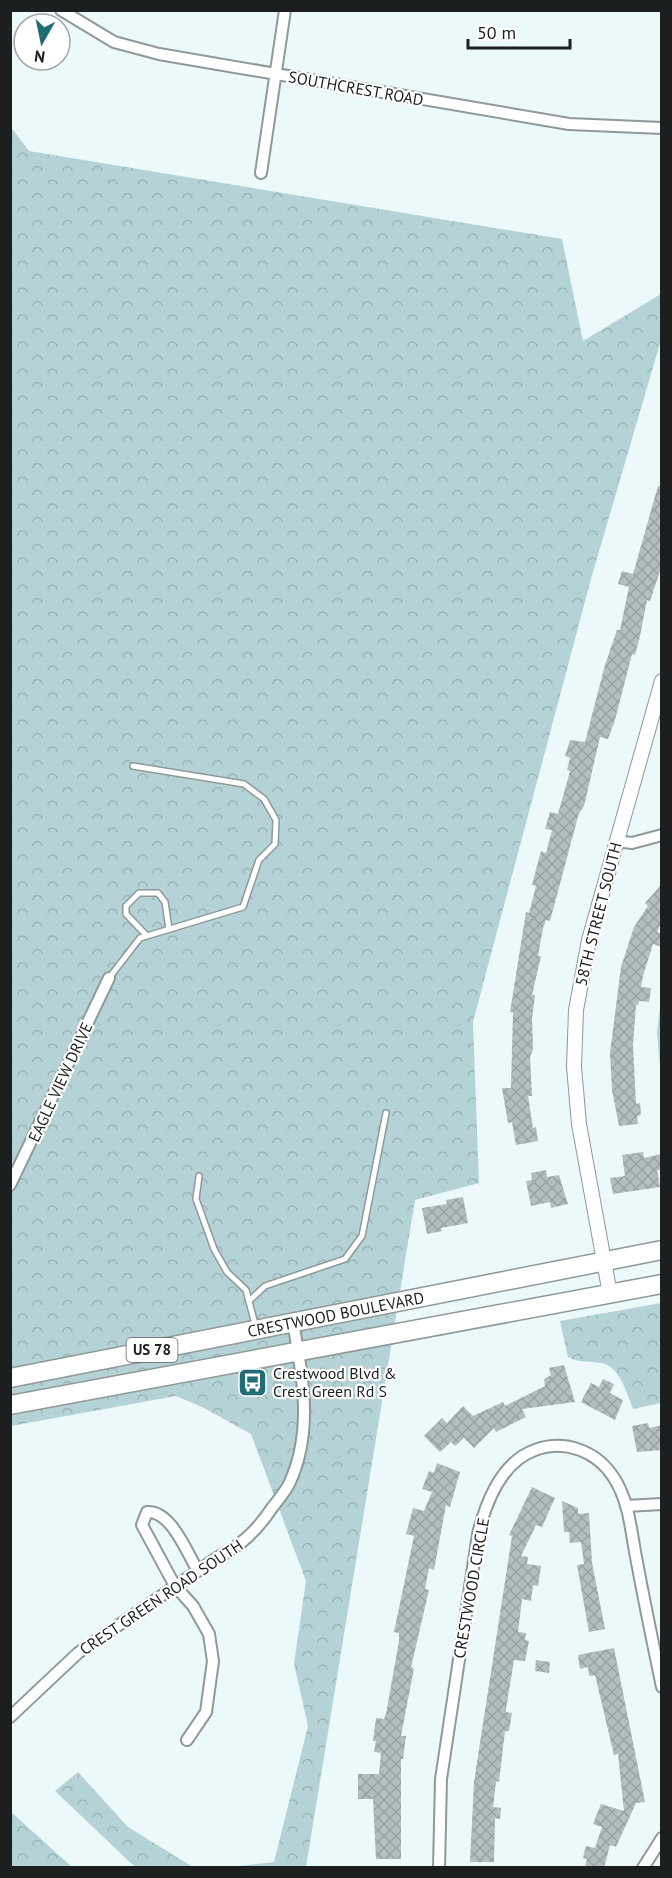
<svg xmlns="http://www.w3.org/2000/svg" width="672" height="1878" font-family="'PT Sans',sans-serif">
	<defs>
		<pattern id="forest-crowns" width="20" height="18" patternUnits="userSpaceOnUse" patternTransform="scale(1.5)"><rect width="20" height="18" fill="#b5d3d6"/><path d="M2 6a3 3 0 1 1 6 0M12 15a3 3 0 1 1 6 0" fill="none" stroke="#9bb5b7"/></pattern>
		<pattern id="building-cross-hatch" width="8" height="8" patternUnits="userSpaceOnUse" patternTransform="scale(1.5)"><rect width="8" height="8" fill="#b1bdbe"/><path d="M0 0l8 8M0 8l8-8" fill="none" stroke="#98a2a3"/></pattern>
	</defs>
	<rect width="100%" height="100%" fill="#ecf9fa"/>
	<g fill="url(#forest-crowns)">
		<polygon points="10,126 29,151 562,239 583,341 661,294 661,340 591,579 473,1022 479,1183 415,1200 306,1867 231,1867 274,1862 308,1726 294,1664 306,1581 251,1434 202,1407 176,1396 11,1426"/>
		<polygon points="661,999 661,1077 657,1032"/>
		<path d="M 661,1303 L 661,1403 L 633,1409 C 627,1394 620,1366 601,1363 C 588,1361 580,1363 568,1357 L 560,1321 Z"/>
		<polygon points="78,1772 128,1827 193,1867 135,1867 55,1791"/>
		<polygon points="11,1812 72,1867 11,1867"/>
	</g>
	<g fill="url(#building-cross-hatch)">
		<polygon points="658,486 662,486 662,565 650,601 647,600 640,636 635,655 632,654 615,720 608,739 600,737 584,806 579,813 550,921 546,920 543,928 538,956 541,956 532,995 535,995 532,1019 533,1049 530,1057 532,1096 528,1096 533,1128 536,1127 538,1141 516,1145 512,1122 508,1123 502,1088 511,1088 513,1012 510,1012 526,912 529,913 536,886 532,885 541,851 546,853 552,830 545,829 550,812 558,814 570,771 567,770 570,758 565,756 570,740 585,742 605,665 617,630 620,630 629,587 618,584 622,571 633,574"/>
		<polygon points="662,884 662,921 657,932 662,934 662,947 653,944 643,976 641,987 651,988 649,1002 639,1001 638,1005 636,1005 633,1045 636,1104 640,1103 641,1115 637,1116 638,1124 619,1126 612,1090 610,1053 621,967 634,927 648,906 645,903"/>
		<polygon points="643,1152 644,1158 662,1154 662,1170 657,1170 660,1187 613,1194 610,1178 625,1176 622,1155"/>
		<polygon points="546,1170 547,1177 559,1175 568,1204 551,1208 550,1202 531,1206 526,1181 532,1180 531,1173"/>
		<polygon points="463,1197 468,1223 441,1228 442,1231 427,1234 422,1208 447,1204 446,1200"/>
		<polygon points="564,1365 575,1402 522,1409 526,1417 496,1432 494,1428 474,1448 464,1438 455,1446 451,1442 440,1452 424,1436 442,1418 447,1423 463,1406 473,1416 503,1402 505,1406 545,1386 544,1379 551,1375 549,1368"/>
		<polygon points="603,1379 614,1384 610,1393 623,1400 615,1420 581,1402 591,1383 599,1387"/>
		<polygon points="648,1423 649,1428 662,1425 662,1450 637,1452 632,1426"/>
		<polygon points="437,1463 460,1472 450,1507 446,1505 434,1570 429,1568 425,1589 429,1590 411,1667 414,1668 401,1736 406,1736 403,1759 401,1759 401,1859 376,1859 373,1799 358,1799 358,1774 379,1774 381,1753 374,1752 376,1741 373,1741 376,1718 384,1719 386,1714 399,1641 399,1633 394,1632 414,1536 406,1534 413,1508 424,1511 432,1492 422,1489 429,1471 434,1473"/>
		<polygon points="532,1487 555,1498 542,1527 536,1525 521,1556 528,1557 527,1564 541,1566 538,1586 533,1585 531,1601 522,1599 518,1632 526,1633 525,1640 529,1641 525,1661 514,1660 506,1709 506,1712 512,1713 509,1731 505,1731 499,1782 496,1781 493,1807 501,1808 500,1819 495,1818 494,1862 470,1862 474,1782 512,1536 509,1535"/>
		<polygon points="562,1501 578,1508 578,1514 589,1513 592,1563 605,1629 589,1632 577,1565 584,1564 581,1542 570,1543 569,1532 564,1532"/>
		<polygon points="614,1648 645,1802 636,1803 616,1847 610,1845 604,1868 585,1868 587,1859 583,1858 586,1846 595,1848 602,1827 593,1824 601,1804 624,1811 618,1754 614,1755 595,1675 589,1676 588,1667 580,1669 578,1655"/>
		<polygon points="536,1660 550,1662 549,1673 535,1671"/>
	</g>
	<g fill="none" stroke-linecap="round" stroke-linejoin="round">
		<defs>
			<g id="service">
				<polyline points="147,936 126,914 126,906 139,893 158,893 165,902 169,929"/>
				<polyline points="109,978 140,938 243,907 259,860 275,844 276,820 264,799 244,784 133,766"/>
				<polyline points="199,1176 196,1199 214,1249 227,1272 246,1290 256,1328"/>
				<polyline points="249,1301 265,1286 345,1259 362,1236 386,1113"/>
			</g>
			<g id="minor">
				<polyline points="61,10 114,42 159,54 569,124 662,128"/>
				<polyline points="261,173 285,10"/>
				<polyline points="616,841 632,843 662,835"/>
				<polyline points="10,1185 109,978"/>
				<polyline points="626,1506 662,1504"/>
				<path d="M 10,1717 L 78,1653 L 218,1557 C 242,1545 257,1530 272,1508 C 278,1500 286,1491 290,1482 C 313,1432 303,1375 293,1323"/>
				<path d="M 187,1740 L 206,1712 L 213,1661 L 209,1634 L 193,1606 L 175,1586 L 142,1525 L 147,1512 C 171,1510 187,1553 198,1571"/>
				<path d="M 439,1868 L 441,1779 L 478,1534 C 486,1502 501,1462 535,1450 C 565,1439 597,1451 614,1478 C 629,1501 631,1531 636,1557 C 644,1600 653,1644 662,1687"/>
				<polyline points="643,1868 662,1838"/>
			</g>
			<polyline id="tertiary" points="610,1294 579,1124 574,1067 576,1010 589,940 662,681"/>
			<g id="primary">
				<path id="s1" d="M 10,1378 L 662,1250"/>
				<polyline points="10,1405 662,1284"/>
			</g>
		</defs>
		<use href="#service" stroke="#8d999a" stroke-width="8"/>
		<use href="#minor" stroke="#8d999a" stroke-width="14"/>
		<use href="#tertiary" stroke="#8d999a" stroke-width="16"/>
		<use href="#primary" stroke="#8d999a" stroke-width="21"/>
		<use href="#service" stroke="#fff" stroke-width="5"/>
		<use href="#minor" stroke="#fff" stroke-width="10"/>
		<use href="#tertiary" stroke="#fff" stroke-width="14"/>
		<use href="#primary" stroke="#fff" stroke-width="18"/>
	</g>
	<defs>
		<symbol id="bus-square" viewBox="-11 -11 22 22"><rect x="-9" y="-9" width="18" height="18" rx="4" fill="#226d74" stroke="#fff"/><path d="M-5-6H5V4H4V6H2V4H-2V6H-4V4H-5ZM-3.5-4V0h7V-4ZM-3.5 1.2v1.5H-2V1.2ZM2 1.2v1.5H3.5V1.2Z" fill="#fff"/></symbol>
	</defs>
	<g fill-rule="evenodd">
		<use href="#bus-square" x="236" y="1366" width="33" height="33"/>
	</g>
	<g text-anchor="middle" stroke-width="4.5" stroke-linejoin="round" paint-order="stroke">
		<rect fill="#fff" stroke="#5f6263" stroke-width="1.5" x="126.5" y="1338" width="51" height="24" rx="4.5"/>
		<g font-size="15" font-weight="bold" fill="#1b1f20">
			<text x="152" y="1355">US 78</text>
		</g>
		<g font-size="16" fill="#1b1f20" stroke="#fff">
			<text transform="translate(356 88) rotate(10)" y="6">SOUTHCREST ROAD</text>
			<text transform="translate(598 914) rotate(-76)" y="6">58TH STREET SOUTH</text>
			<text transform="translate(60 1082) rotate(-65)" y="6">EAGLE VIEW DRIVE</text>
			<text dy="6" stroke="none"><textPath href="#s1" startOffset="332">CRESTWOOD BOULEVARD</textPath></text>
			<text transform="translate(471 1588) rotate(-80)" y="6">CRESTWOOD CIRCLE</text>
			<text transform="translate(161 1597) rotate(-34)" y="6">CREST GREEN ROAD SOUTH</text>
		</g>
		<g font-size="16" fill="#1b1f20" stroke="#fff" text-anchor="start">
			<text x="273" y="1379">Crestwood Blvd &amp;<tspan x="273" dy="18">Crest Green Rd S</tspan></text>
		</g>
	</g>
	<rect width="672" height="1878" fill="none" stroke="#1b1f20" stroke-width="24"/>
	<g transform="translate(42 42) rotate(189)"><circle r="28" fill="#ffffff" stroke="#a4a5a6" stroke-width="1.5"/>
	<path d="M0-4.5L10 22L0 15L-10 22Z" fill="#226d74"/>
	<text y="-9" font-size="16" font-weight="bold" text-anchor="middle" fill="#1b1f20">N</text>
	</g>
	<path d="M468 39v9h102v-9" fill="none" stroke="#1b1f20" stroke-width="3"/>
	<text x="477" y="39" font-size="18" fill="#1b1f20" stroke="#ffffff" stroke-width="4.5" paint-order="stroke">50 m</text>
</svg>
